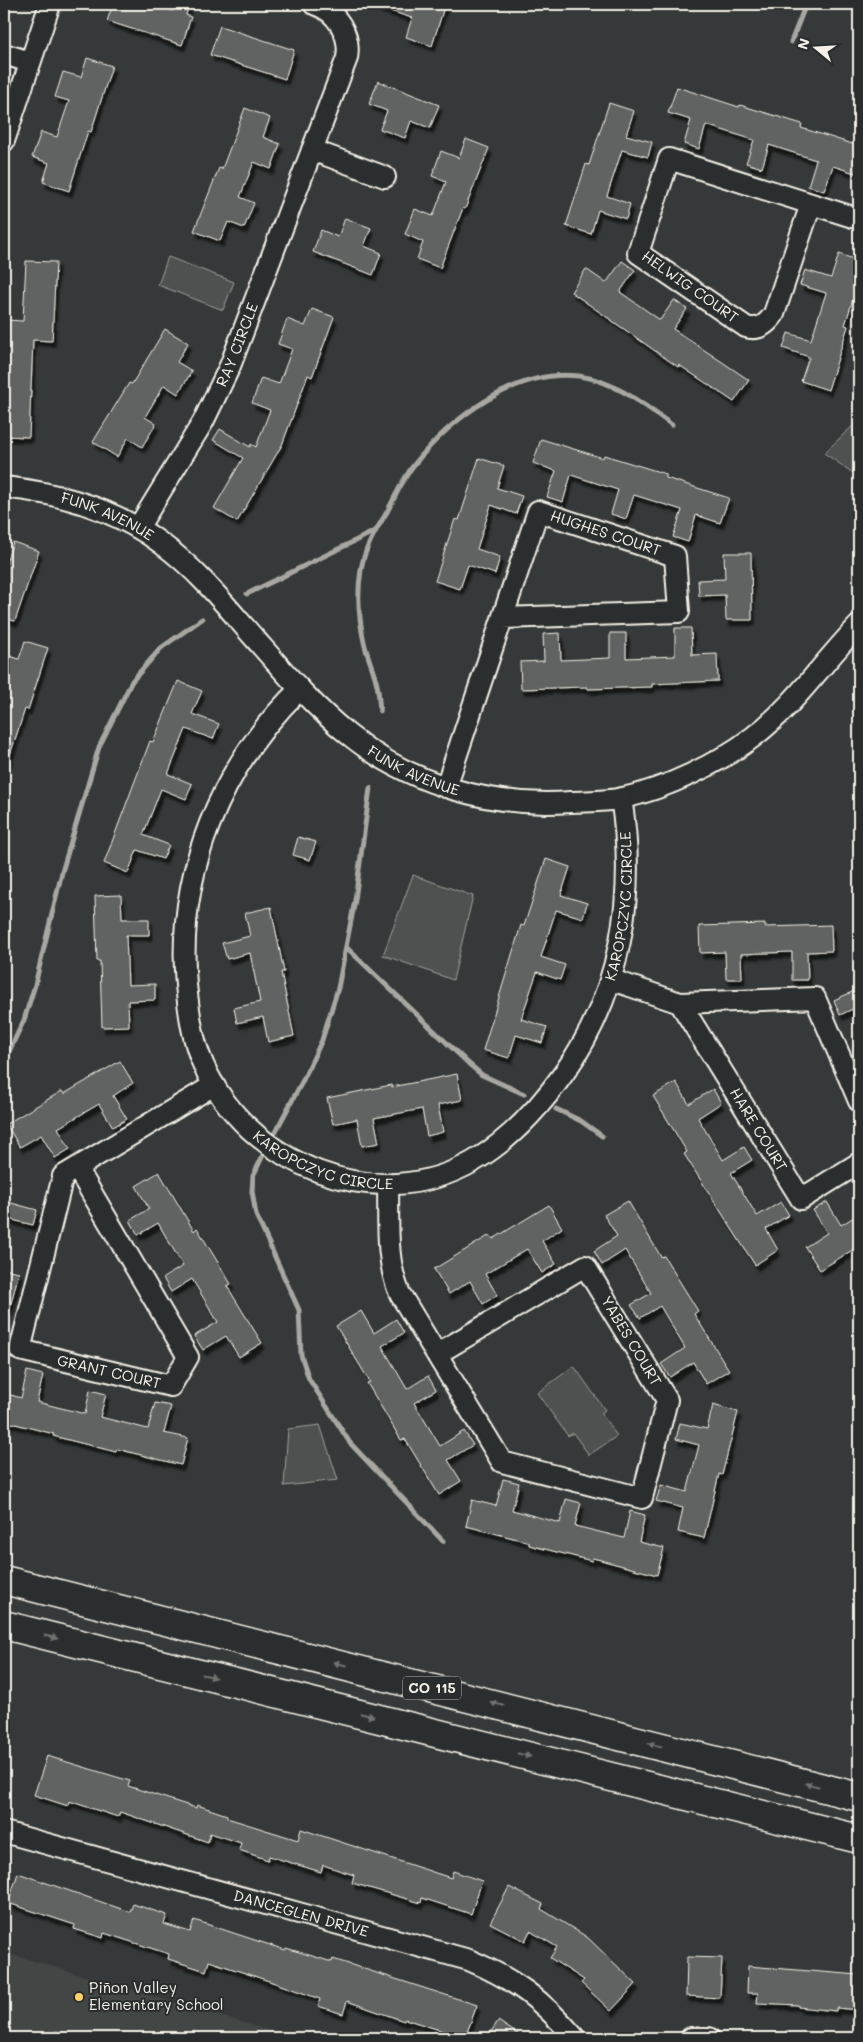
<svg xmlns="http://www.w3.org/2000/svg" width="863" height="2042" font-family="Mali,sans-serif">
	<defs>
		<filter id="shadow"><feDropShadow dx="3" dy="5.5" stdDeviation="1" flood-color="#0009"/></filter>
	</defs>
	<rect width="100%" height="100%" fill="#363939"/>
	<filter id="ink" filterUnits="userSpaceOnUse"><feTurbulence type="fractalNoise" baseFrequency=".02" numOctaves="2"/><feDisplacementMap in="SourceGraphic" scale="10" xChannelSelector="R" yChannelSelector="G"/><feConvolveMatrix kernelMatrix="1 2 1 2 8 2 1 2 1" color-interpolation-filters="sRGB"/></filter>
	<g filter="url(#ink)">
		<polygon fill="#434645" points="10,1954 294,2038 4,2038 4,1955"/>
		<g fill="#4e514f" stroke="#a1a19c">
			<polygon points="168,257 234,282 223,310 158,285"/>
			<polygon points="859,420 859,477 824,453"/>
			<polygon points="413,875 473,896 453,980 383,955"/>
			<polygon points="574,1366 605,1410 601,1413 617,1436 589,1455 573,1433 568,1436 537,1393"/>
			<polygon points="320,1425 338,1480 284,1486 288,1429"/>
			<polygon points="56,2031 86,2038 40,2038"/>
		</g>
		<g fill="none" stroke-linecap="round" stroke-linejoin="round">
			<g stroke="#a8a7a1" stroke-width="5">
				<polyline points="791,42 806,4"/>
				<polyline points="247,594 375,531"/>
				<path d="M 380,711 C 379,703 379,693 377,685 C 374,670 367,656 364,642 C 359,619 357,593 361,570 C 364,549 376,530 387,512 C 395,497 403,479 413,466 C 450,419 516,368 579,376 C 615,381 644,405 672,425"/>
				<polyline points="346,947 469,1064 482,1075 524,1094"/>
				<polyline points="4,1062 24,1020 35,985 62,872 99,747 132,681 161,648 202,619"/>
				<polyline points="556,1109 581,1121 602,1136"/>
				<polyline points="271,1140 302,1082 322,1040 338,988 355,900 370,788"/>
				<polyline points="267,1147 253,1176 252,1191 256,1215 299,1310 301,1355 309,1379 350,1443 443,1541"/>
			</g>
		</g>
		<g fill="#616362" stroke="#f4f1e8" filter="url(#shadow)">
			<polygon points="113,4 151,4 173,11 175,4 189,4 186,15 191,17 182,45 107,21"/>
			<polygon points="379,4 445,4 432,46 406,37 412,18 378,7"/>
			<polygon points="220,26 294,50 285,79 210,55"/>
			<polygon points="87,58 112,66 91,132 88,131 69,191 43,182 49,163 32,157 41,132 57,137 69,101 55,97 63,72 81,77"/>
			<polygon points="378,81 439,105 430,128 411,121 405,138 380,129 387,111 369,104"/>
			<polygon points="677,87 739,107 740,105 802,124 801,128 859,146 859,161 855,173 833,166 824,191 808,186 816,160 769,145 762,168 746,163 754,140 706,125 699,149 684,144 691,120 668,113"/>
			<polygon points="609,103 634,111 626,135 652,142 648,157 622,150 607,196 630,204 626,219 598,210 591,234 566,226 586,164 589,165"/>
			<polygon points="245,108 270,118 263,137 280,144 271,169 254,162 240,197 254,203 244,228 228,222 220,241 194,231 219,168 222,169"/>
			<polygon points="466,139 489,148 465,209 463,208 440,268 417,259 423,242 405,234 415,209 433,216 446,182 432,176 441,151 459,158"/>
			<polygon points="345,218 371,228 364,246 381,253 373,275 313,252 321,230 338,237"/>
			<polygon points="839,254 859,261 859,280 845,325 848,326 828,390 801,381 809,357 783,348 788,333 811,340 826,293 800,285 805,270 831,278"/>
			<polygon points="26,261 56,262 52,341 33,340 29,437 4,436 4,344 6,320 23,321"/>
			<polygon points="622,261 635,270 620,292 660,320 674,300 687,309 673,329 749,380 734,402 679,365 678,367 571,292 586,269 606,283"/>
			<polygon points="312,309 334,317 312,377 308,375 282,445 237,522 214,508 243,458 213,440 220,429 250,447 251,444 256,447 270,410 252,403 261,378 279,384 292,349 278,344 287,319 305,326"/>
			<polygon points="165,329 188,343 177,362 192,371 178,394 164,385 145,417 156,424 142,447 128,438 117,457 93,442 129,383 132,384"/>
			<polygon points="541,439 603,458 604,455 666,474 666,478 729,498 720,523 696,515 688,542 673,537 682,510 634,495 626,519 611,514 618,490 571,475 563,502 547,497 556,471 533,463"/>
			<polygon points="479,458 504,466 497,488 522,496 516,514 491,505 477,549 500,557 495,574 468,565 460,589 435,581 455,519 459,520"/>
			<polygon points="13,542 39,551 15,621 4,618 4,569"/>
			<polygon points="724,553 751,553 752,620 726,620 725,595 699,596 698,580 725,579"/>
			<polygon points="675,628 691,628 692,655 717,654 718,681 652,684 652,687 588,689 587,687 521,689 520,662 544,661 543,634 560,633 561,660 610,658 610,633 626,633 626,658 675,656"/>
			<polygon points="25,641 48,648 28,710 25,709 7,764 4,764 4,654 19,659"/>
			<polygon points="178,681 202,691 192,714 219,724 213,739 186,729 168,774 192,784 186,799 161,789 143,835 169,845 163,859 137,850 128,873 104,863 150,741 153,742"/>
			<polygon points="298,837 316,842 310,860 293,855"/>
			<polygon points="546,859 570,867 561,895 587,903 583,918 556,910 541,957 565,965 560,980 537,972 521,1019 547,1027 542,1043 516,1035 509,1058 483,1050 521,925 524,926"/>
			<polygon points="121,895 122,919 149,919 149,935 126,935 128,985 155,984 155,1000 128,1001 129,1026 102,1027 100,961 97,961 95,896"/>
			<polygon points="271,907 284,972 281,972 294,1036 268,1042 263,1017 237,1023 234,1008 260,1002 250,953 227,959 222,943 250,936 245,913"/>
			<polygon points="765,924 765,927 831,925 832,951 807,952 808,980 792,980 792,952 741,954 742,979 726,979 725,952 700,953 699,926"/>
			<polygon points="859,989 859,1006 840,1015 834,1000"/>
			<polygon points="120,1061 133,1083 113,1096 127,1119 113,1127 99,1104 58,1128 70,1149 55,1158 41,1135 20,1147 6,1124 62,1091 64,1094"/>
			<polygon points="457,1074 462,1100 438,1105 443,1132 427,1136 422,1109 374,1118 379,1143 362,1146 357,1119 333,1124 327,1098 391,1085 392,1087"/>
			<polygon points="676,1082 689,1104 713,1089 721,1103 698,1118 723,1160 744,1147 752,1160 731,1173 757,1216 781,1202 789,1215 766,1229 778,1250 755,1265 684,1154 687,1152 653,1096"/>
			<polygon points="159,1172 194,1231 197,1228 231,1284 227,1286 262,1343 239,1357 226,1336 203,1350 194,1336 218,1322 192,1279 171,1292 163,1278 183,1266 158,1223 138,1235 130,1220 149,1209 136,1186"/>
			<polygon points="4,1201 37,1210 33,1225 4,1218"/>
			<polygon points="628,1201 661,1257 664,1256 698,1311 694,1314 729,1370 706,1384 693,1362 670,1377 661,1364 685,1348 660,1306 640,1318 631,1305 651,1293 625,1250 602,1265 594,1251 617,1236 604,1215"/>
			<polygon points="827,1202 841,1225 859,1214 859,1246 820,1270 805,1247 827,1233 813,1210"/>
			<polygon points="549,1205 562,1228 542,1241 556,1264 542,1273 527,1249 485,1274 497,1295 483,1304 470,1281 449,1294 434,1269 490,1235 493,1239"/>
			<polygon points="4,1269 19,1272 9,1311 4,1311"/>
			<polygon points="361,1311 374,1333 396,1319 404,1333 382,1346 407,1389 428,1376 436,1390 414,1403 440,1446 464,1431 473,1445 448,1460 461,1481 439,1495 405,1439 401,1440 367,1383 370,1382 336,1326"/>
			<polygon points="27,1371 43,1375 37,1402 85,1414 90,1390 106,1394 100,1417 148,1429 155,1403 171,1406 164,1433 188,1438 181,1465 117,1449 116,1452 53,1436 54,1434 4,1421 4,1393 21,1398"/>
			<polygon points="713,1405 738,1412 722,1475 719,1474 704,1538 678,1532 683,1508 656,1501 661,1485 687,1492 699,1445 676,1439 680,1423 707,1429"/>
			<polygon points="503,1479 519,1483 512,1510 560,1523 566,1499 581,1503 575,1526 624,1538 630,1511 645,1515 639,1542 664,1548 657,1575 593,1558 592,1561 529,1545 529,1542 466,1526 472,1500 496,1506"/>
			<polygon points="47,1756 130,1781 128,1786 196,1808 197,1805 227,1815 227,1818 298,1840 301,1829 451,1878 453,1871 482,1881 471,1914 422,1898 421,1903 352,1883 354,1875 323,1865 321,1872 269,1856 268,1860 239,1850 241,1843 210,1833 208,1842 120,1812 118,1817 69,1801 68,1806 34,1795"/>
			<polygon points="18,1873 130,1912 133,1904 167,1915 164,1924 190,1932 194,1920 285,1950 286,1948 332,1962 333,1959 477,2005 465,2038 405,2019 404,2021 347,2001 343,2014 318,2006 320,1999 275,1983 209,1961 206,1971 168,1959 169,1954 104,1933 103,1938 74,1929 75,1925 8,1903"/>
			<polygon points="509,1887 543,1904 541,1909 587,1937 636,1984 611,2011 581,1983 584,1980 550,1958 557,1947 530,1931 525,1941 490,1923"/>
			<polygon points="687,1957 722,1958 720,1998 686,1996"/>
			<polygon points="748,1966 859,1975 859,2010 836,2008 836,2011 798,2007 798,2005 757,2003 758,1993 747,1993"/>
			<polygon points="498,2021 524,2038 487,2038"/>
		</g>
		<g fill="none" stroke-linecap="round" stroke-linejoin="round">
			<defs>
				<g id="minor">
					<polyline points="4,54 30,62"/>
					<polyline points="4,141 50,4"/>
					<polyline points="312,150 385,177"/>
					<path d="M 811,204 L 774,314 C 767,324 759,331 746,327 L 638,253 L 669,159 L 859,219"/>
					<path id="s1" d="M 4,487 C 59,493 117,510 162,544 C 199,571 226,606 256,640 C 285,673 314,707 349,735 C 411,785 493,808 571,802 C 588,801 606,802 623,798 C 665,789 718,764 753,737 C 794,706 823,662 859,625"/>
					<path id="s2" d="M 138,528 L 203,422 L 230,366 L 347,58 C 351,35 337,11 314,4"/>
					<path id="s3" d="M 300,689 C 221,765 176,874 186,985 C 189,1012 192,1039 203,1064 C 247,1164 376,1218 474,1161 C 510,1140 540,1107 564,1073 C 621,993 637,894 621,798"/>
					<path id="s4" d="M 446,787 L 538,511 L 675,556 L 679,612 L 503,618"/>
					<polyline points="612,980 680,1003 815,998 859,1101"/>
					<path id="s5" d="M 680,1003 L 801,1199 L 859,1163"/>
					<polyline points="77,1168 188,1357 171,1386 20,1350 63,1176 214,1085"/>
					<path d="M 388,1184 C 389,1221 385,1260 400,1294 L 502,1462 L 642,1498 L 667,1400 L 585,1266 L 437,1354"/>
					<path id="s6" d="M 4,1832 L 469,1960 C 516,1980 542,2000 575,2038"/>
					<polyline points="691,2038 709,2038"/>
				</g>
				<g id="highway">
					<polyline points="4,1580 859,1797"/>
					<polyline points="4,1625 859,1839"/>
				</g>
			</defs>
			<use href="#minor" stroke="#f4f1e8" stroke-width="24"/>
			<use href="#highway" stroke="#f4f1e8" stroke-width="31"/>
			<use href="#minor" stroke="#2a2d2e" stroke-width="20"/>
			<use href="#highway" stroke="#2a2d2e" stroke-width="28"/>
		</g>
		<defs><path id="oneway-solid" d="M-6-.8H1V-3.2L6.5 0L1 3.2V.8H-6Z" transform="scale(1.25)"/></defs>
		<g fill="#71726f">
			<use href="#oneway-solid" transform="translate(51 1637) rotate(14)"/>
			<use href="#oneway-solid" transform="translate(340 1664) rotate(-166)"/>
			<use href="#oneway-solid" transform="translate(209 1676) rotate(14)"/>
			<use href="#oneway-solid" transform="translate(497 1704) rotate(-166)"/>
			<use href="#oneway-solid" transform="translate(367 1715) rotate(14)"/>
			<use href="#oneway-solid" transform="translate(655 1745) rotate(-166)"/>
			<use href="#oneway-solid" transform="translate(524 1755) rotate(14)"/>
			<use href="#oneway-solid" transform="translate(812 1785) rotate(-166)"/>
		</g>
	</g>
	<circle fill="#ffd166" stroke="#2a2d2e" stroke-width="2" cx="79" cy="1997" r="5"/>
	<g text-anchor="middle" stroke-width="4" stroke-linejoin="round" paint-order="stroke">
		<rect fill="#2a2d2e" stroke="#b7b6b0" stroke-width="1" x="403" y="1676.5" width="58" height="23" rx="4"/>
		<g font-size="14" font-weight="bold" fill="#f4f1e8">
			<text x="432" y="1693">CO 115</text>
		</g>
		<g font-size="15" fill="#f4f1e8" stroke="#2a2d2e">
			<text transform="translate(690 287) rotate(35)" y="5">HELWIG COURT</text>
			<text dy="5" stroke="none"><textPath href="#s2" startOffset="209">RAY CIRCLE</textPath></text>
			<text dy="5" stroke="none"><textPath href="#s1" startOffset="108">FUNK AVENUE</textPath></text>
			<text dy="5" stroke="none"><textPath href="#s4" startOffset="362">HUGHES COURT</textPath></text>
			<text dy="5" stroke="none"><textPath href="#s1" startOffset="512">FUNK AVENUE</textPath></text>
			<text dy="5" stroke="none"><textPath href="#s3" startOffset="1038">KAROPCZYC CIRCLE</textPath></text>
			<text dy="5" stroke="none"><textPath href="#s5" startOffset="149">HARE COURT</textPath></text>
			<text dy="5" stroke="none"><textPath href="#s3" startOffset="572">KAROPCZYC CIRCLE</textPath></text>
			<text transform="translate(631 1341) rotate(59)" y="5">YABES COURT</text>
			<text transform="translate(109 1372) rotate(13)" y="5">GRANT COURT</text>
			<text dy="5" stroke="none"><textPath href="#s6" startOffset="308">DANCEGLEN DRIVE</textPath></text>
		</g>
		<g font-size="15" fill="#f4f1e8" stroke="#2a2d2e" text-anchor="start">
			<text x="89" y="1993">Piñon Valley<tspan x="89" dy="17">Elementary School</tspan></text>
		</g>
	</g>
	<rect width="863" height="2042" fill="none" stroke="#2a2d2e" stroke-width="20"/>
	<rect x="10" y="10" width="843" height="2022" fill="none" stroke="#f4f1e8" stroke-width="2" filter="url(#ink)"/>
	<g transform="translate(816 48) rotate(288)" stroke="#2a2d2e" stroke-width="4" paint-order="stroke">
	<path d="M0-4L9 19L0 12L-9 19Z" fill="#f4f1e8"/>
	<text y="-8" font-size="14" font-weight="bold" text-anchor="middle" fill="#f4f1e8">N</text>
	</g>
</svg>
